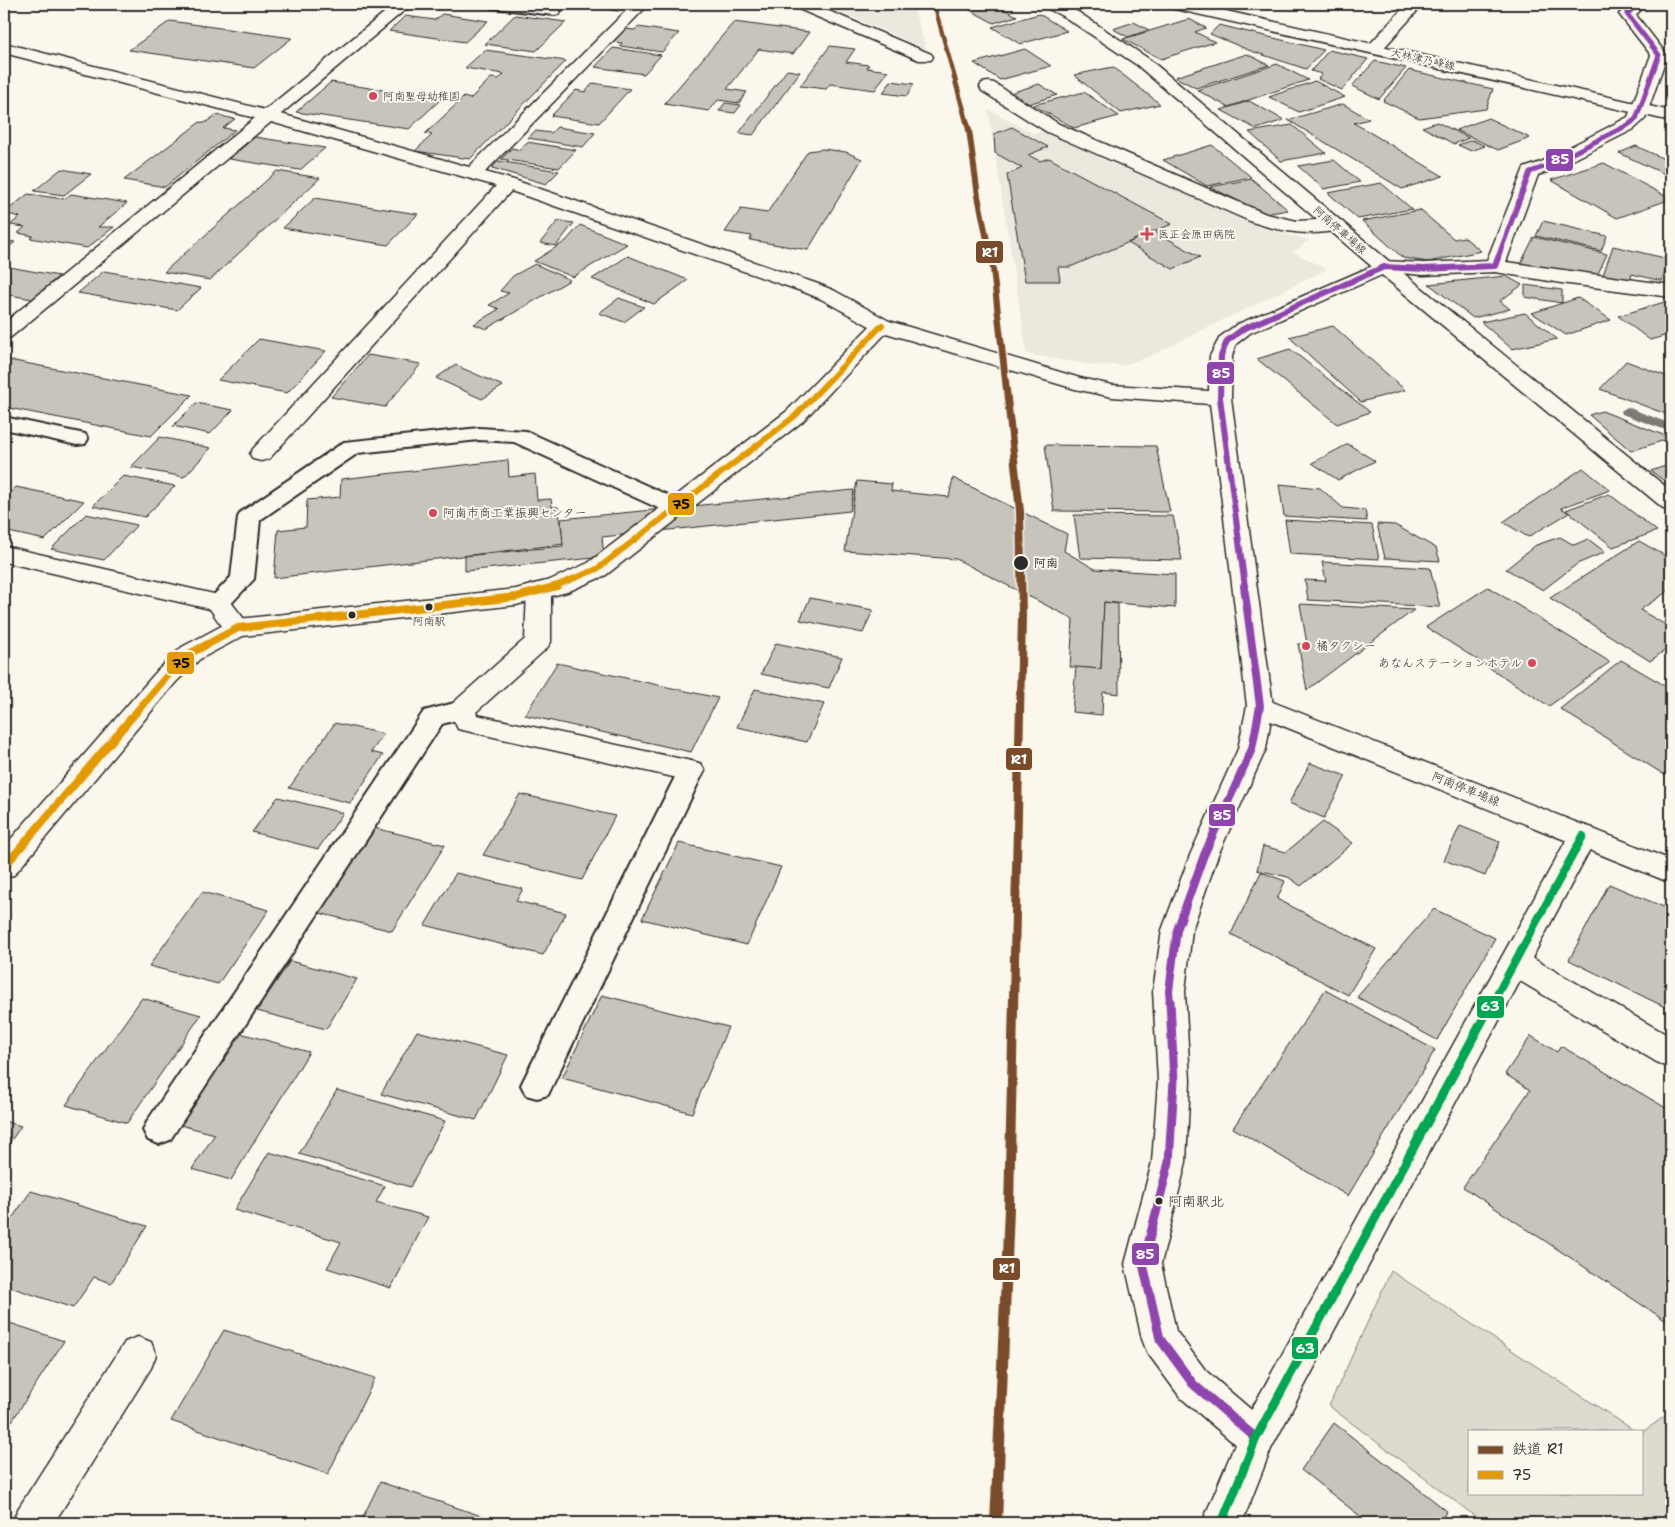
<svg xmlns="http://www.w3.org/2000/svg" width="1675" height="1527" font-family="'Shantell Sans','Klee One',sans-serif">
	<rect width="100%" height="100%" fill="#fbf7ec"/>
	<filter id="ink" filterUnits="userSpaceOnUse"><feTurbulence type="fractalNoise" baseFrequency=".02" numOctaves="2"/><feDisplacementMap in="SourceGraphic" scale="10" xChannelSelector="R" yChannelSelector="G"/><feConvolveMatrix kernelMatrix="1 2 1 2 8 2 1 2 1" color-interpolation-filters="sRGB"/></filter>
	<g filter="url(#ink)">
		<g fill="#ebe8de">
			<polygon points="818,4 912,4 926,49 864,22"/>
			<polygon points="988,109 1034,134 1043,131 1262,228 1310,240 1293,252 1327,269 1148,357 1123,365 1091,365 1027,354"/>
		</g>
		<polygon fill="#dddad0" stroke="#84827e" points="1391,1271 1635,1431 1469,1431 1469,1493 1641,1493 1641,1433 1671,1412 1671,1523 1484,1523 1329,1406"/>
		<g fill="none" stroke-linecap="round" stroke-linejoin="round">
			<polygon fill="#7b7a75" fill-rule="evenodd" points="1627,407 1671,424 1671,432 1622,414 1621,411"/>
		</g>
		<g fill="#c7c4bc" stroke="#2b2b2b">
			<polygon points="575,4 625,4 618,11"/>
			<polygon points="979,4 995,4 1017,16 994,23 966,8"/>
			<polygon points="442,14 488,21 465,42 389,31 405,16 435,20"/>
			<polygon points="1039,14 1067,31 1020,44 992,27"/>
			<polygon points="515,15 566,22 536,51 485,44"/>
			<polygon points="1189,19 1206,28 1195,32 1215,42 1161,59 1123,39"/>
			<polygon points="170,21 292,38 254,68 129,50"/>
			<polygon points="734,22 809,32 793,54 759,49 727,89 747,92 739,103 718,100 709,111 664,104"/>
			<polygon points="1134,22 1149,30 1128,37 1113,29"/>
			<polygon points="1219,25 1324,50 1306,69 1251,51 1210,34"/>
			<polygon points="638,27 679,33 662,52 620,46 622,43 611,42 624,29 635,30"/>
			<polygon points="830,46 855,49 846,62 869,65 867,68 888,71 875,90 830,84 826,89 800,86"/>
			<polygon points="613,48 661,55 644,74 595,67"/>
			<polygon points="1025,49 1051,66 1000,80 974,63"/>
			<polygon points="485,50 566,61 470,159 415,151 432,135 425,134 464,97 470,99 491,78 499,79 504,74 465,68"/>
			<polygon points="1329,50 1368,59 1342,90 1318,79 1322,74 1311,71"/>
			<polygon points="1247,54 1269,65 1196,88 1175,77"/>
			<polygon points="1375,61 1406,68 1379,99 1352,86"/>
			<polygon points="1277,64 1308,80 1228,107 1197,90"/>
			<polygon points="1113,67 1160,104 1121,113 1074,75"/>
			<polygon points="787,70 800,72 753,135 739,133"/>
			<polygon points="1409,70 1493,89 1486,109 1419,118 1383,101"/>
			<polygon points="891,81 914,84 907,96 883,93"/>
			<polygon points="1315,81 1345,97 1299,112 1269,97"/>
			<polygon points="331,82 441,99 409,129 296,112"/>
			<polygon points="593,83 630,89 599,123 551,116 576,90 585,92"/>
			<polygon points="1039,84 1057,95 1025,105 1007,94"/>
			<polygon points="1084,92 1119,116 1074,128 1033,105"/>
			<polygon points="1249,101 1284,120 1256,129 1221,110"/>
			<polygon points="725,103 741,105 735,113 719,111"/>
			<polygon points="1343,104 1369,119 1354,123 1443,176 1402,189 1288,120"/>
			<polygon points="216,115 235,119 223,128 235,130 165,187 124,180 200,122 205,123"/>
			<polygon points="1488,118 1530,138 1498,150 1456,130"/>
			<polygon points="1437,122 1469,138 1454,144 1422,127"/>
			<polygon points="1292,125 1326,153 1281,161 1249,132"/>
			<polygon points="557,127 595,133 583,147 528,138 535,131 551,133"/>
			<polygon points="1012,127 1048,147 1028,155 1040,161 1049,158 1172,224 1070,267 1058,267 1060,281 1025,281 1007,175 1022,168 995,153 994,134"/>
			<polygon points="255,137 325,148 300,170 229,159"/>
			<polygon points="1472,140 1485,146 1471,151 1458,145"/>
			<polygon points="527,142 576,150 559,168 501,159 512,148 520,150"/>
			<polygon points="1212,145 1251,177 1207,186 1163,160"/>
			<polygon points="1636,146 1671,162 1671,177 1619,153"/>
			<polygon points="823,149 846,152 862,159 808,250 750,240 752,236 725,232 741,209 767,213 808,151"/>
			<polygon points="1334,160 1360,182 1324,189 1298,166"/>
			<polygon points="498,161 559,171 546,184 492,168"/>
			<polygon points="1604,163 1671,199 1617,218 1551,180"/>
			<polygon points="61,169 91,174 64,195 34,191"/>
			<polygon points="277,171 320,178 210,280 164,272"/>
			<polygon points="1252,179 1288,210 1265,214 1210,187"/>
			<polygon points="1381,183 1412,209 1358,219 1328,193"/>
			<polygon points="28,194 64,199 71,194 127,203 98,227 114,227 87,248 30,238 33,236 18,233 25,227 10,225 20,217 4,213"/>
			<polygon points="315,198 418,214 388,245 283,228"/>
			<polygon points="1420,210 1454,239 1464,237 1481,251 1428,262 1403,258 1362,221"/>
			<polygon points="558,221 574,223 556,246 540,243"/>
			<polygon points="1543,221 1607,236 1601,251 1536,236"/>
			<polygon points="580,225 627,244 573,277 534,261 566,241"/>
			<polygon points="1154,231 1200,257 1173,269 1128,243"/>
			<polygon points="1534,237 1607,254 1597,276 1519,267"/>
			<polygon points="4,241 15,242 4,251"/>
			<polygon points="1613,246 1669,259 1662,281 1632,274 1630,281 1603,275"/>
			<polygon points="628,256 688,280 654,304 592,279"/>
			<polygon points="535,264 570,280 486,329 474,324 499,309 489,305 509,293 500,291 513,276"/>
			<polygon points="4,266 59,276 32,299 4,294"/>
			<polygon points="104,271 201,288 177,310 78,293"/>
			<polygon points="1506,276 1522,285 1500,301 1510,309 1473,318 1429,284"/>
			<polygon points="1525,285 1562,290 1562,303 1525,297"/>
			<polygon points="619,298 644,307 624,322 599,313"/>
			<polygon points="1578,298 1611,320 1566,335 1532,313"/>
			<polygon points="1671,300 1671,334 1650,340 1618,316"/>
			<polygon points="1525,313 1557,339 1512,349 1481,322"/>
			<polygon points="1333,326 1405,390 1361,402 1289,337"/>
			<polygon points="259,339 326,351 287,393 218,380"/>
			<polygon points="1290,349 1370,412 1337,424 1257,359"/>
			<polygon points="368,355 421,364 385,407 331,397"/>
			<polygon points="4,359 192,395 151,436 4,407"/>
			<polygon points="1626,361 1671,378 1671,416 1600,389"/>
			<polygon points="455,365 503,386 482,399 436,378"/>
			<polygon points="196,403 233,410 210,434 173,426"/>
			<polygon points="1602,411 1671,438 1631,451 1589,415"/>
			<polygon points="160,437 211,448 184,477 131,467"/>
			<polygon points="1348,444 1375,461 1338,480 1312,463"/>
			<polygon points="1045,445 1156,446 1170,512 1054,511"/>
			<polygon points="508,460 509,477 535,474 537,500 551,499 552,507 558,507 564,544 274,578 278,530 306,527 307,500 340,497 341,479"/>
			<polygon points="1671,464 1671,486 1651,471"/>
			<polygon points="1583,468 1610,490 1561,508 1569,513 1528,537 1503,522"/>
			<polygon points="123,476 175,486 145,517 93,506"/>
			<polygon points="953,478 1067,534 1064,551 1095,569 1175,574 1175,608 1104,602 1101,669 1070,667 1073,619 956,559 845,551 857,481 892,484 891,491 949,497"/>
			<polygon points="1279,484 1320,488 1343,508 1365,510 1367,521 1284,516"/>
			<polygon points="16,487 84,501 45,540 4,531 4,499"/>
			<polygon points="854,490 850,511 602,537 604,557 465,571 465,556 563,546 561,519"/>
			<polygon points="1609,494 1657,531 1613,547 1566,510"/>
			<polygon points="86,514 137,525 104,560 51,549"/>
			<polygon points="1074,515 1173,516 1182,560 1080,558"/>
			<polygon points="1285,520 1372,525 1379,559 1290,554"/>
			<polygon points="1377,524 1395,525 1436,548 1440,561 1385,558"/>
			<polygon points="1560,537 1574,545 1588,539 1605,552 1577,564 1543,590 1506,569 1536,545"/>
			<polygon points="1639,541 1671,559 1671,589 1640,610 1671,628 1671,646 1650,661 1550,598"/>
			<polygon points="1322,562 1430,568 1440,607 1308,600 1305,580 1326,581"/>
			<polygon points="1488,587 1610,662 1549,706 1426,627"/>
			<polygon points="810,598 873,610 863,633 800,620"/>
			<polygon points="1104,602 1118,604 1119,694 1103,692 1102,715 1072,712 1076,667 1101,669"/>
			<polygon points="1300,604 1414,610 1307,690 1298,644 1307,644"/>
			<polygon points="776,643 842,657 829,688 761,674"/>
			<polygon points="1621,660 1671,689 1671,779 1560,709"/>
			<polygon points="557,663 718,698 691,752 525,715"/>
			<polygon points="755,689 824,704 807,742 737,727"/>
			<polygon points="335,723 384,734 371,752 383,755 350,803 289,788"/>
			<polygon points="1310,763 1346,776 1324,818 1289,803"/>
			<polygon points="520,794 615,816 582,880 483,855"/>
			<polygon points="278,797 343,813 318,849 252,832"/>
			<polygon points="1323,822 1353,843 1301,886 1288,877 1257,870 1263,846 1286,852"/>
			<polygon points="1460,826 1500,842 1485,876 1444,860"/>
			<polygon points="370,827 445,845 392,931 315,912"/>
			<polygon points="679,843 781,867 747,945 642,919"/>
			<polygon points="1261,872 1285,881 1277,899 1376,949 1348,995 1231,934"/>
			<polygon points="456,873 523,889 516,901 566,913 543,955 425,925"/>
			<polygon points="1609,884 1671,910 1671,1010 1569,960"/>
			<polygon points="202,892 269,910 218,984 149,966"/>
			<polygon points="1434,909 1495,938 1437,1040 1357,997"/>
			<polygon points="290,961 357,979 326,1029 257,1011"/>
			<polygon points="1325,990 1435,1050 1348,1196 1233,1128"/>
			<polygon points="602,995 728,1027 692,1113 562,1078"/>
			<polygon points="142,998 201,1015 127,1123 66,1105"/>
			<polygon points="417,1031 508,1055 476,1120 381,1094"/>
			<polygon points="240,1033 309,1052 231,1180 192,1169 215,1134 180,1125"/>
			<polygon points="1531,1036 1557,1052 1561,1046 1671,1111 1671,1324 1463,1187 1530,1090 1505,1074"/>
			<polygon points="337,1090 445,1121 410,1187 299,1154"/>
			<polygon points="4,1121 21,1126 4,1151"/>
			<polygon points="269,1152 385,1186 376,1202 428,1217 391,1288 327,1268 341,1242 234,1210"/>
			<polygon points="31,1191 147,1226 111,1283 94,1277 73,1308 4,1285 4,1230"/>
			<polygon points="4,1321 64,1341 12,1421 4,1419"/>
			<polygon points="224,1330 375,1378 328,1474 171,1421"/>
			<polygon points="1334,1423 1447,1511 1439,1523 1369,1523 1301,1470"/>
			<polygon points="380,1482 452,1506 502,1523 360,1523"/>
		</g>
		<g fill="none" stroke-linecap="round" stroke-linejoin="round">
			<defs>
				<g id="service">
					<path d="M 487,4 C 511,4 536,2 559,8 L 561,11 L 559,14 L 554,15 L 494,8 L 489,7 Z"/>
					<polygon points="4,417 85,434 88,439 85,444 77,445 4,429"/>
					<polygon points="479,428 526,431 685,503 688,508 685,513 677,515 669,513 514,442 479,440 358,453 260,520 254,579 226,609 218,611 210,609 206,603 231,577 238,517 241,512 344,442"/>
					<polygon points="462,701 471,704 475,710 471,716 442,724 170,1140 159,1144 148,1140 143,1130 148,1120 424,711"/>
					<polygon points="691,761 700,764 704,771 548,1095 537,1098 526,1095 521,1085 678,771 682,764"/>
				</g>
				<g id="minor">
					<polygon points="395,4 412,4 281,114 469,167 633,4 649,4 485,172 514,180 818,284 835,291 889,321 892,325 889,329 882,331 875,329 821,299 804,292 511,191 269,459 261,461 253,459 250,454 253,449 496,186 271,122 11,337 4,339 4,323 255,118 4,53 4,43 265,110"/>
					<polygon points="791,4 812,4 931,54 933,57 931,60 919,60 794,7"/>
					<polygon points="1407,4 1428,4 1418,10 1381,51 1369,51 1367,48 1369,45"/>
					<polygon points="1621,4 1642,4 1644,6 1636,15 1667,55 1645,119 1634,129 1553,170 1538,175 1506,262 1671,285 1671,297 1561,283 1495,272 1423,275 1377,271 1374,267 1377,263 1384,261 1423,263 1487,260 1524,168 1541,162 1628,117 1651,55 1619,14 1625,8"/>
					<path d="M 988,82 L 994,83 L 1059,124 L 1266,214 L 1297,221 L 1335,219 L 1342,221 L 1344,225 L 1342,229 C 1311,237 1282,232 1252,222 L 1047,132 L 982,91 L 980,87 L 982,83 Z"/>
					<path d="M 4,546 L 227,597 L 251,628 L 247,634 C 227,639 220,623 210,609 L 4,562 Z"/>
					<polygon points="539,583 548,585 551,591 551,642 547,648 476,712 477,715 691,761 701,764 705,771 701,778 691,781 458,729 449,710 453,703 525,639 527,591 530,585"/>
					<polygon points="1583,825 1593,828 1597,836 1532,958 1671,1037 1671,1068 1660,1064 1520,981 1271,1449 1242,1523 1202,1523 1243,1425 1573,828"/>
					<polygon points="138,1337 151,1342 156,1355 151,1368 54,1523 12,1523 18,1509 125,1342"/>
				</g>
				<polygon id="tertiary" points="1384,261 1391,263 1394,267 1391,271 1250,333 1236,344 1232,356 1231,398 1273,706 1266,749 1218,855 1192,930 1185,991 1190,1081 1186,1162 1161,1264 1176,1331 1206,1371 1269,1425 1275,1438 1269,1451 1256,1457 1243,1451 1180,1397 1147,1352 1142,1339 1125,1264 1152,1162 1158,1081 1153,991 1162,930 1190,855 1238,749 1247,706 1210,404 1112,397 1075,389 886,333 803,421 606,575 567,592 516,605 243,636 200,659 176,682 14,875 4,878 4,847 158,670 182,647 229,622 238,619 516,589 550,580 588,563 787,411 875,321 882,319 889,321 1080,378 1112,385 1209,391 1210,356 1220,337 1236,325"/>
				<g id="secondary">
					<polygon points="1042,4 1062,4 1078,12 1149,59 1391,263 1671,491 1671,510 1663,508 1377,271 1137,65 1066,18 1045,7"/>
					<polygon points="1167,4 1195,4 1671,111 1671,121 1175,9 1170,7"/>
					<polygon points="1260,697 1671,860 1671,883 1251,713 1247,706 1251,699"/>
				</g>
			</defs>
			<use href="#service" stroke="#2b2b2b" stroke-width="4"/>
			<use href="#minor" stroke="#2b2b2b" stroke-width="3"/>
			<use href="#tertiary" stroke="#2b2b2b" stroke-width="3"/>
			<use href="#secondary" stroke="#2b2b2b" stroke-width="3"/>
			<use href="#service" fill="#fbf7ec" fill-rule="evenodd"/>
			<use href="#minor" fill="#fbf7ec" fill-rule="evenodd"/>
			<use href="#tertiary" fill="#fbf7ec" fill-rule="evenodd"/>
			<use href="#secondary" fill="#fbf7ec" fill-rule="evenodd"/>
			<defs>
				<polyline id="bus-1-far1" points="553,587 597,569 795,416 882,325"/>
				<polyline id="bus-1" points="4,867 167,676 191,653 238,628 516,597 557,586"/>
				<polyline id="bus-2-far3" points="1497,260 1530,172 1547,166 1628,125 1636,119 1659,55 1627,14 1636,6 1629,4"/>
				<polyline id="bus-2-far2" points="1245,587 1220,398 1221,356 1227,341 1243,329 1384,267 1423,269 1495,266 1498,258"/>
				<polyline id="bus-2-far1" points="1170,1002 1169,991 1177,930 1204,855 1252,749 1260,706 1244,586"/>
				<polyline id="bus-2" points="1170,1001 1174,1081 1169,1162 1143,1264 1160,1339 1193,1384 1256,1438"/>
				<polyline id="bus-3-far1" points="1493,1002 1583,836"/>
				<polyline id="bus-3" points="1222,1523 1256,1438 1493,1001"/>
			</defs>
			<use href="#bus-1-far1" stroke="#fbf7ec" stroke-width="9"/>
			<use href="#bus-1" stroke="#fbf7ec" stroke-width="11"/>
			<use href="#bus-2-far3" stroke="#fbf7ec" stroke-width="8"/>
			<use href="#bus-2-far2" stroke="#fbf7ec" stroke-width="9"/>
			<use href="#bus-2-far1" stroke="#fbf7ec" stroke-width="11"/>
			<use href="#bus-2" stroke="#fbf7ec" stroke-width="13"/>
			<use href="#bus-3-far1" stroke="#fbf7ec" stroke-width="11"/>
			<use href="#bus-3" stroke="#fbf7ec" stroke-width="13"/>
			<use href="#bus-1-far1" stroke="#e39a04" stroke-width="6"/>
			<use href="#bus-1" stroke="#e39a04" stroke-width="8"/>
			<use href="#bus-2-far3" stroke="#8e44ad" stroke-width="5"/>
			<use href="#bus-2-far2" stroke="#8e44ad" stroke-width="6"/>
			<use href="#bus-2-far1" stroke="#8e44ad" stroke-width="8"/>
			<use href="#bus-2" stroke="#8e44ad" stroke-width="9"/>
			<use href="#bus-3-far1" stroke="#00a651" stroke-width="8"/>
			<use href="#bus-3" stroke="#00a651" stroke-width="9"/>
			<defs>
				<polygon id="rail-1" points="932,4 936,4 972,130 981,196 996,269 1024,511 1026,616 1014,1209 1002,1523 990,1523 1004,1209 1018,616 1016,511 990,269 975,196 966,130"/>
			</defs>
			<use href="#rail-1" stroke="#fbf7ec" stroke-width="3"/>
			<use href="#rail-1" fill="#7a4b2a" fill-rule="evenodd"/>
		</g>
	</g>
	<g fill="#d1495b" stroke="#fbf7ec" stroke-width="2">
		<circle cx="373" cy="96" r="5"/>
		<path d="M1144.5 226.5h5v5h5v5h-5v5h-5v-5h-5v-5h5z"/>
		<circle cx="433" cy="513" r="5"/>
		<circle cx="1306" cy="646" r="5"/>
		<circle cx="1532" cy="663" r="5"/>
	</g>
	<g fill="#2b2b2b" stroke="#fbf7ec" stroke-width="2">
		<circle cx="1021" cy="563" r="8"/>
		<circle cx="429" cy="607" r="4.5"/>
		<circle cx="352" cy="615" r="4.5"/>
		<circle cx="1159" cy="1201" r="4.5"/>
	</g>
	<g text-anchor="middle" stroke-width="4" stroke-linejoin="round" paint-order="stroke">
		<g font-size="11" fill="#2b2b2b" stroke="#fbf7ec">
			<text transform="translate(1423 59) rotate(13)" y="4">大林津乃峰線</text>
			<text transform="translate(1340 230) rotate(41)" y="4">阿南停車場線</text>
		</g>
		<g font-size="11" fill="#2b2b2b" stroke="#fbf7ec" text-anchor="start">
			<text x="383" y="100">阿南聖母幼稚園</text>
			<text x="1158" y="238">医正会原田病院</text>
		</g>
		<g font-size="11" fill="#2b2b2b" stroke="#fbf7ec">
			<text x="429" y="625">阿南駅</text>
		</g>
		<g font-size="12" fill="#2b2b2b" stroke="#fbf7ec" text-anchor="start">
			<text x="443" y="517">阿南市商工業振興センター</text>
			<text x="1316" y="650">橘タクシー</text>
			<text x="1522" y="667" text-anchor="end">あなんステーションホテル</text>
		</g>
		<g font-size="12" font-weight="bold" fill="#2b2b2b" stroke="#fbf7ec" text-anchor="start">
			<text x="1034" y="567">阿南</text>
		</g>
		<g font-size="12" fill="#2b2b2b" stroke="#fbf7ec">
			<text transform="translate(1466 789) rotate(22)" y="4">阿南停車場線</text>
		</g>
		<g font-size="14" fill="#2b2b2b" stroke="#fbf7ec" text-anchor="start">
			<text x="1168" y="1206">阿南駅北</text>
		</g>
	</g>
	<g stroke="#fbf7ec" stroke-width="2">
		<rect x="1545" y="148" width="29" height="24" rx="5" fill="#8e44ad"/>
		<rect x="975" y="240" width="29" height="24" rx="5" fill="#7a4b2a"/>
		<rect x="1206" y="361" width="29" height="24" rx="5" fill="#8e44ad"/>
		<rect x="667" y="492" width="28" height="24" rx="5" fill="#e39a04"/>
		<rect x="166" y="651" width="29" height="24" rx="5" fill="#e39a04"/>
		<rect x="1005" y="747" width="28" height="24" rx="5" fill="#7a4b2a"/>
		<rect x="1208" y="803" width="28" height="24" rx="5" fill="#8e44ad"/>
		<rect x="1476" y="995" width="29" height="24" rx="5" fill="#00a651"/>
		<rect x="1131" y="1242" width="29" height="24" rx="5" fill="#8e44ad"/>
		<rect x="992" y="1257" width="29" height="24" rx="5" fill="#7a4b2a"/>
		<rect x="1291" y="1336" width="28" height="24" rx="5" fill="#00a651"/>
	</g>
	<g font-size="14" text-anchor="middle" font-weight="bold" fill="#fff">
		<text x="1560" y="164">85</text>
		<text x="990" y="257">R1</text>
		<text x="1221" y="378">85</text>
		<text x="1019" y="764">R1</text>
		<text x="1222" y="820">85</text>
		<text x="1490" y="1011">63</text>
		<text x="1145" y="1259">85</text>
		<text x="1007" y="1273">R1</text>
		<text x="1305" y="1353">63</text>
	</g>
	<g font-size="14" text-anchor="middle" font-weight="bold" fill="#111">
		<text x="681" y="509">75</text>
		<text x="181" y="668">75</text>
	</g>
	<rect width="1675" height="1527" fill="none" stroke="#fbf7ec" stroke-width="20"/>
	<rect x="10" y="10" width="1655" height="1507" fill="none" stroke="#2b2b2b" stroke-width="2" filter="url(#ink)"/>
	<rect x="1468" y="1430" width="175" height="65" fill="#fbf7ec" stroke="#a8a59f"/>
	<rect x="1478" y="1446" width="25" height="8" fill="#7a4b2a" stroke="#a8a59f"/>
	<text x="1512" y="1454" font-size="15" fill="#2b2b2b">鉄道 R1</text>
	<rect x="1478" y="1471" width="25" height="8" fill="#e39a04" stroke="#a8a59f"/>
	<text x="1512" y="1480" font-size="15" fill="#2b2b2b">75</text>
</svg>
